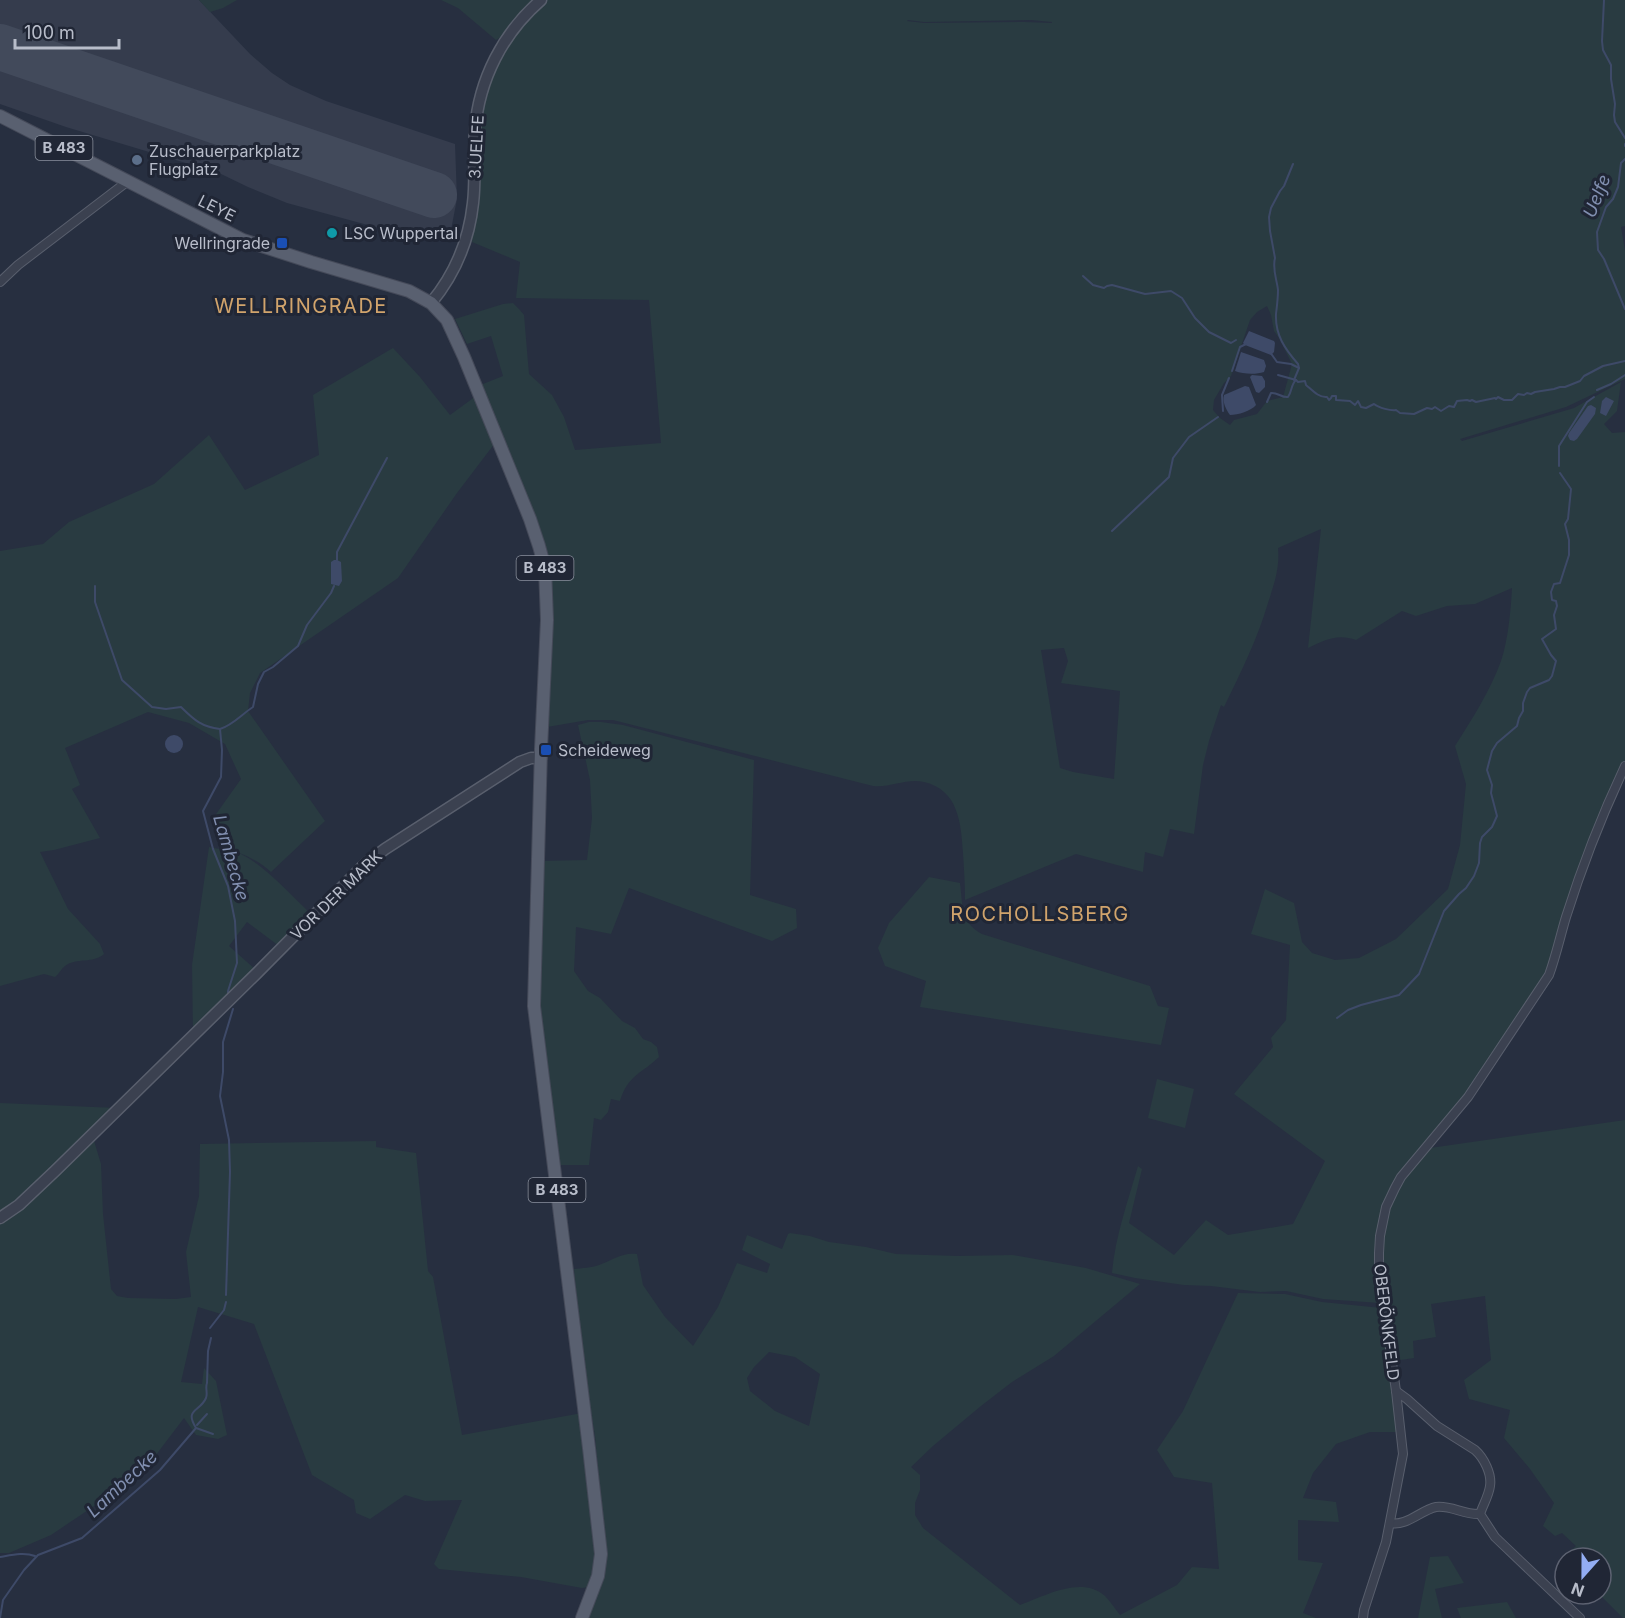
<svg xmlns="http://www.w3.org/2000/svg" width="1625" height="1618" font-family="Inter,sans-serif">
	<rect width="100%" height="100%" fill="#272f40"/>
	<polygon fill="#353c4d" points="0,0 199,0 250,54 272,73 290,85 326,101 455,144 457,199 449,240 386,230 287,203 248,187 219,173 66,127 0,104"/>
	<g fill="#293b41" fill-rule="evenodd">
		<polygon points="199,0 237,0 223,8 210,12"/>
		<polygon points="441,0 536,0 504,35 496,40 458,8"/>
		<path d="M 547,0 L 1625,0 L 1625,226 L 1621,227 L 1625,251 L 1625,379 L 1566,407 L 1460,439 L 1462,441 L 1574,408 L 1621,382 L 1617,411 L 1604,424 L 1612,433 L 1625,432 L 1625,760 L 1610,792 L 1548,971 L 1469,1091 L 1386,1197 L 1380,1303 L 1323,1299 L 1286,1291 L 1260,1292 L 1211,1286 L 1184,1285 L 1135,1278 L 1112,1273 C 1115,1237 1128,1201 1138,1166 L 1142,1169 L 1129,1223 L 1174,1255 L 1206,1220 L 1228,1235 L 1293,1224 L 1325,1161 L 1234,1094 L 1273,1047 L 1271,1038 L 1286,1020 L 1290,945 L 1251,934 L 1265,889 L 1294,903 L 1302,942 L 1312,953 L 1335,960 L 1359,958 L 1396,939 L 1448,889 L 1460,845 L 1466,784 L 1455,746 C 1472,719 1490,691 1501,661 C 1508,641 1511,609 1512,588 L 1475,604 L 1447,606 L 1416,616 L 1402,611 L 1356,640 C 1338,633 1324,640 1308,648 L 1321,529 L 1278,548 C 1280,568 1274,584 1268,603 C 1257,640 1241,672 1224,707 L 1221,705 L 1209,741 L 1203,765 L 1194,834 L 1170,829 L 1163,857 L 1145,852 L 1143,872 L 1076,854 L 965,900 C 965,884 964,869 963,853 C 961,824 959,790 924,782 C 907,778 890,788 873,786 L 613,720 L 588,720 L 547,727 L 549,588 L 478,386 L 503,376 L 491,336 L 467,344 L 455,319 L 503,304 L 513,303 L 519,309 L 524,315 L 529,374 L 552,395 L 564,417 L 575,450 L 661,443 L 649,300 L 516,298 L 520,262 L 472,242 L 480,131 L 483,105 L 490,79 L 508,42 ZM 908,20 L 924,22 L 1031,20 L 1052,22 L 1052,23 L 1024,22 L 924,23 L 907,21 ZM 1267,306 L 1271,315 L 1274,331 L 1279,338 L 1292,364 L 1283,397 L 1267,401 L 1257,414 L 1234,420 L 1230,425 L 1220,418 L 1213,410 L 1214,400 L 1224,383 L 1231,376 L 1250,320 L 1257,312 ZM 1064,648 L 1068,661 L 1061,683 L 1120,691 L 1114,779 L 1073,772 L 1060,768 L 1041,650 Z"/>
		<path d="M 393,348 L 420,377 L 450,415 L 476,396 L 495,443 L 457,493 L 398,578 L 260,673 L 250,693 L 248,711 L 325,821 L 271,872 C 256,858 238,852 219,846 L 218,825 L 214,817 L 241,779 L 225,744 L 189,723 L 148,712 L 65,748 L 80,785 L 72,789 L 100,838 L 54,850 L 40,852 L 68,909 L 100,944 L 104,954 C 93,964 77,957 65,966 C 61,969 59,974 55,977 L 44,974 L 0,986 L 0,551 L 43,544 L 69,522 L 154,484 L 209,435 L 245,490 L 319,455 L 313,395 Z"/>
		<path d="M 589,722 L 601,722 L 623,725 L 754,760 L 750,895 L 796,909 L 797,928 L 772,941 L 629,888 L 611,934 L 576,927 L 574,971 L 588,991 L 600,998 L 622,1021 L 635,1028 L 643,1039 L 651,1042 L 657,1047 L 659,1057 C 641,1074 628,1075 620,1101 L 611,1099 L 608,1112 L 601,1120 L 594,1118 L 589,1165 L 560,1165 L 539,1034 L 540,861 L 587,860 L 592,818 L 590,780 L 578,725 Z"/>
		<path d="M 209,847 C 219,849 231,850 241,854 C 264,865 293,897 312,915 L 279,946 L 247,922 L 229,946 L 257,971 L 193,1033 L 192,965 Z"/>
		<path d="M 929,877 L 960,883 C 963,905 960,922 982,934 L 1150,986 L 1158,1006 L 1169,1008 L 1161,1045 L 920,1007 L 926,981 L 885,966 L 878,948 L 889,923 Z"/>
		<polygon points="1157,1079 1194,1089 1185,1128 1148,1118"/>
		<polygon points="0,1103 117,1108 92,1134 101,1164 103,1214 111,1289 117,1296 128,1298 176,1299 191,1297 186,1252 199,1196 200,1144 376,1141 376,1147 416,1153 428,1271 433,1277 462,1435 582,1413 597,1554 590,1587 582,1588 521,1577 439,1569 434,1564 462,1500 425,1501 405,1495 370,1519 356,1513 354,1500 312,1475 254,1324 198,1307 181,1382 202,1384 204,1368 216,1381 227,1435 218,1439 196,1435 184,1418 146,1468 109,1496 51,1535 9,1553 0,1553"/>
		<polygon points="1625,1120 1625,1618 1623,1618 1599,1594 1601,1594 1601,1558 1572,1558 1565,1556 1576,1546 1562,1533 1555,1536 1543,1526 1554,1503 1530,1469 1504,1438 1510,1410 1469,1399 1464,1380 1491,1360 1485,1296 1431,1304 1436,1337 1413,1341 1414,1358 1394,1361 1385,1306 1381,1237 1387,1209 1402,1178 1430,1148"/>
		<path d="M 790,1233 L 810,1236 L 829,1242 L 866,1247 L 896,1254 L 958,1256 L 1013,1255 L 1086,1268 L 1140,1284 L 1054,1356 L 1012,1382 L 981,1406 L 933,1446 L 911,1467 L 920,1475 L 920,1490 L 915,1503 L 915,1515 L 923,1528 L 1020,1605 C 1045,1596 1081,1575 1105,1596 C 1111,1602 1115,1609 1120,1615 L 1177,1585 L 1192,1567 L 1219,1569 L 1212,1483 L 1174,1477 L 1157,1450 L 1183,1411 L 1238,1293 L 1285,1294 L 1322,1302 L 1382,1308 L 1398,1432 L 1370,1432 L 1336,1444 L 1313,1473 L 1303,1498 L 1336,1502 L 1339,1522 L 1298,1520 L 1298,1560 L 1323,1563 L 1303,1613 L 1316,1618 L 587,1618 L 606,1553 L 595,1436 L 583,1364 L 574,1269 C 582,1268 591,1268 599,1265 C 613,1260 622,1252 637,1254 L 643,1285 L 665,1317 L 693,1346 L 718,1307 L 737,1263 L 767,1273 L 770,1264 L 742,1250 L 747,1235 L 782,1249 L 788,1234 ZM 769,1352 L 795,1357 L 820,1374 L 809,1426 L 775,1411 L 750,1391 L 747,1378 L 754,1367 Z"/>
		<polygon points="1448,1556 1464,1583 1435,1589 1442,1618 1418,1618 1430,1557"/>
		<polygon points="1507,1602 1516,1618 1461,1618 1457,1608"/>
	</g>
	<g fill="#3e4a68">
		<polygon points="1249,331 1274,341 1275,343 1274,352 1271,355 1245,345 1243,343"/>
		<path d="M 1241,352 L 1264,360 L 1266,366 L 1264,372 C 1255,375 1243,374 1235,371 Z"/>
		<polygon points="1252,375 1262,376 1265,381 1265,387 1259,393 1256,392 1250,377"/>
		<path d="M 1245,386 L 1249,387 L 1256,405 C 1251,411 1238,415 1230,415 C 1226,410 1222,401 1224,395 Z"/>
		<polygon points="1606,397 1614,401 1606,416 1600,413 1602,401"/>
		<polygon points="1591,405 1596,408 1595,414 1577,439 1574,441 1570,440 1568,436 1569,433 1588,406"/>
		<polygon points="334,560 337,560 341,562 342,581 339,586 331,584 331,562"/>
		<circle cx="174" cy="744" r="9"/>
	</g>
	<g fill="none" stroke-linecap="round" stroke-linejoin="round">
		<g stroke="#3e4a68" stroke-width="2">
			<polyline points="1604,0 1602,41 1603,50 1611,65 1611,79 1615,104 1614,115 1615,122 1625,138"/>
			<polyline points="1625,144 1625,146"/>
			<polyline points="1625,159 1621,163 1618,187 1613,199 1606,207 1597,232 1598,250 1604,259 1625,309"/>
			<path d="M 1293,164 L 1284,186 L 1280,191 L 1271,208 L 1269,217 L 1270,231 L 1275,258 C 1272,269 1277,280 1278,290 C 1278,298 1277,306 1276,314 C 1275,335 1285,349 1298,364 L 1299,368"/>
			<polyline points="1083,276 1093,285 1104,288 1107,286 1112,285 1145,294 1171,291 1182,298 1195,318 1209,332 1231,343 1236,340"/>
			<polyline points="1270,352 1277,362 1291,364 1299,368 1294,380"/>
			<polyline points="1232,371 1240,347 1246,344"/>
			<path d="M 1278,375 L 1296,380 L 1298,382 L 1305,381 L 1306,385 C 1312,390 1319,398 1327,397 L 1329,400 L 1331,398 L 1332,396 L 1336,396 L 1336,400 L 1350,401 L 1355,405 L 1358,401 L 1361,407 L 1366,408 L 1374,404 C 1379,408 1391,411 1396,410 L 1400,413 L 1414,414 L 1427,408 L 1432,409 L 1435,407 L 1441,411 L 1449,406 L 1454,407 L 1457,401 L 1467,400 L 1470,401 L 1472,400 L 1476,402 L 1495,398 L 1496,399 L 1498,397 L 1504,400 L 1512,400 L 1518,394 L 1524,395 L 1527,393 L 1531,394 L 1535,392 L 1554,389 L 1560,387 L 1565,387 L 1580,381 L 1584,376 L 1603,366 L 1625,361"/>
			<polyline points="1597,390 1611,384 1625,375"/>
			<path d="M 1267,402 L 1271,393 C 1277,392 1282,398 1288,397 C 1292,392 1291,384 1296,380"/>
			<polyline points="1223,411 1222,395 1229,378"/>
			<polyline points="1559,466 1559,446 1587,402 1594,397"/>
			<polyline points="1112,531 1169,477 1173,458 1189,437 1218,417"/>
			<polyline points="337,560 337,552 387,458"/>
			<path d="M 95,586 L 95,602 L 122,680 L 152,707 L 166,709 L 181,707 C 194,720 202,727 220,729 L 222,750 L 221,777 L 203,811 L 213,849 L 228,886 L 235,921 L 237,963 L 228,991 L 228,995"/>
			<path d="M 220,729 C 233,725 242,714 253,707 L 258,684 L 264,672 L 273,667 L 298,646 L 307,625 L 331,593 L 334,586"/>
			<polyline points="1337,1018 1348,1010 1361,1005 1399,995 1419,974 1444,911 1459,894 1466,888 1474,876 1479,863 1480,843 1482,837 1492,827 1497,816 1491,793 1492,785 1487,770 1492,751 1497,743 1517,726 1519,718 1523,711 1523,703 1527,692 1530,688 1549,680 1552,676 1556,661 1551,655 1542,639 1556,629 1554,615 1557,606 1556,601 1552,600 1551,592 1554,584 1560,583 1569,555 1569,540 1565,524 1568,519 1571,489 1560,473"/>
			<polyline points="226,1295 230,1172 229,1140 220,1096 223,1072 223,1042 233,1009"/>
			<polyline points="210,1328 224,1310 226,1302"/>
			<polyline points="197,1425 207,1414"/>
			<polyline points="196,1428 213,1434"/>
			<path d="M 0,1557 C 12,1555 24,1552 35,1556"/>
			<path d="M 0,1618 L 3,1600 L 24,1570 L 38,1555 L 82,1538 L 160,1470 L 196,1428 C 184,1409 200,1412 206,1398 C 208,1393 205,1388 207,1383 L 208,1351 L 211,1338"/>
		</g>
		<polyline stroke="#424a5b" stroke-width="46" points="0,47 434,195"/>
		<defs>
			<g id="minor">
				<polyline points="0,282 18,265 128,181"/>
				<path d="M 1396,1391 L 1407,1399 L 1437,1426 L 1475,1450 C 1484,1458 1492,1474 1490,1486 C 1489,1495 1483,1505 1480,1514 L 1495,1537 L 1580,1618"/>
				<path d="M 1390,1523 C 1406,1527 1421,1510 1436,1507 C 1451,1505 1464,1515 1480,1514"/>
				<path d="M 1363,1618 L 1364,1610 L 1386,1542 L 1403,1454 L 1396,1391 L 1379,1270 L 1379,1253 L 1380,1236 L 1386,1207 L 1395,1188 L 1401,1177 L 1468,1097 L 1549,975 C 1556,956 1560,937 1566,917 C 1582,866 1602,815 1625,766"/>
			</g>
			<g id="tertiary">
				<path d="M 431,303 C 455,274 469,241 473,203 C 476,179 473,155 475,130 C 479,79 503,33 541,0"/>
				<polyline points="0,1218 19,1205 55,1171 257,973 365,864 385,849 520,762 531,758 541,758"/>
			</g>
			<polyline id="primary" points="0,116 243,240 311,262 409,291 431,303 447,320 464,357 530,519 539,546 545,568 547,620 541,749 534,1006 589,1448 601,1554 598,1576 582,1618"/>
		</defs>
		<use href="#minor" stroke="#595f6d" stroke-width="10"/>
		<use href="#tertiary" stroke="#595f6d" stroke-width="13"/>
		<use href="#primary" stroke="#454a59" stroke-width="14"/>
		<use href="#minor" stroke="#3b4150" stroke-width="8"/>
		<use href="#tertiary" stroke="#3b4150" stroke-width="10"/>
		<use href="#primary" stroke="#596070" stroke-width="12"/>
	</g>
	<circle fill="#5c6f8a" stroke="#202635" stroke-width="2" cx="137" cy="160" r="6"/>
	<circle fill="#0f9aa8" stroke="#202635" stroke-width="2" cx="332" cy="233" r="6"/>
	<g fill="#1a4fb4" stroke="#202635" stroke-width="2">
		<rect x="276" y="237" width="12" height="12" rx="3"/>
		<rect x="540" y="744" width="12" height="12" rx="3"/>
	</g>
	<g text-anchor="middle" stroke-width="6" stroke-linejoin="round" paint-order="stroke">
		<g fill="#202635" stroke="#8a909d" stroke-width="1.5">
			<rect x="35.5" y="136" width="57" height="24" rx="4.5"/>
			<rect x="516.5" y="556" width="57" height="24" rx="4.5"/>
			<rect x="528.5" y="1178" width="57" height="24" rx="4.5"/>
		</g>
		<g font-size="15" font-weight="bold" fill="#b8bdca">
			<text x="64" y="153">B 483</text>
			<text x="545" y="573">B 483</text>
			<text x="557" y="1195">B 483</text>
		</g>
		<g font-size="16" fill="#b8bdca" stroke="#202635">
			<text transform="translate(476 147) rotate(-87)" y="6">3.UELFE</text>
			<text transform="translate(217 208) rotate(27)" y="6">LEYE</text>
			<text transform="translate(336 895) rotate(-44)" y="6">VOR DER MARK</text>
			<text transform="translate(1387 1322) rotate(83)" y="6">OBERÖNKFELD</text>
		</g>
		<g font-size="16" fill="#b8bdca" stroke="#202635" text-anchor="start">
			<text x="149" y="157">Zuschauerparkplatz<tspan x="149" dy="18">Flugplatz</tspan></text>
			<text x="344" y="239">LSC Wuppertal</text>
			<text x="270" y="249" text-anchor="end">Wellringrade</text>
			<text x="558" y="756">Scheideweg</text>
		</g>
		<g font-size="18" font-style="italic" fill="#818fb0" stroke="#202635">
			<text transform="translate(1597 196) rotate(-68)" y="6">Uelfe</text>
			<text transform="translate(231 858) rotate(74)" y="6">Lambecke</text>
			<text transform="translate(122 1484) rotate(-43)" y="6">Lambecke</text>
		</g>
		<g font-size="20" letter-spacing="1.5" fill="#d1a46c" stroke="#202635">
			<text x="301" y="313">WELLRINGRADE</text>
			<text x="1040" y="921">ROCHOLLSBERG</text>
		</g>
	</g>
	<g transform="translate(1583 1576) rotate(201)"><circle r="28" fill="#202635" stroke="#5d6271" stroke-width="1.5"/>
	<path d="M0-4.5L10 22L0 15L-10 22Z" fill="#93adf3"/>
	<text y="-9" font-size="16" font-weight="bold" text-anchor="middle" fill="#b8bdca">N</text>
	</g>
	<path d="M15 39v9h104v-9" fill="none" stroke="#b8bdca" stroke-width="3"/>
	<text x="24" y="39" font-size="18" fill="#b8bdca" stroke="#202635" stroke-width="4.5" paint-order="stroke">100 m</text>
</svg>
